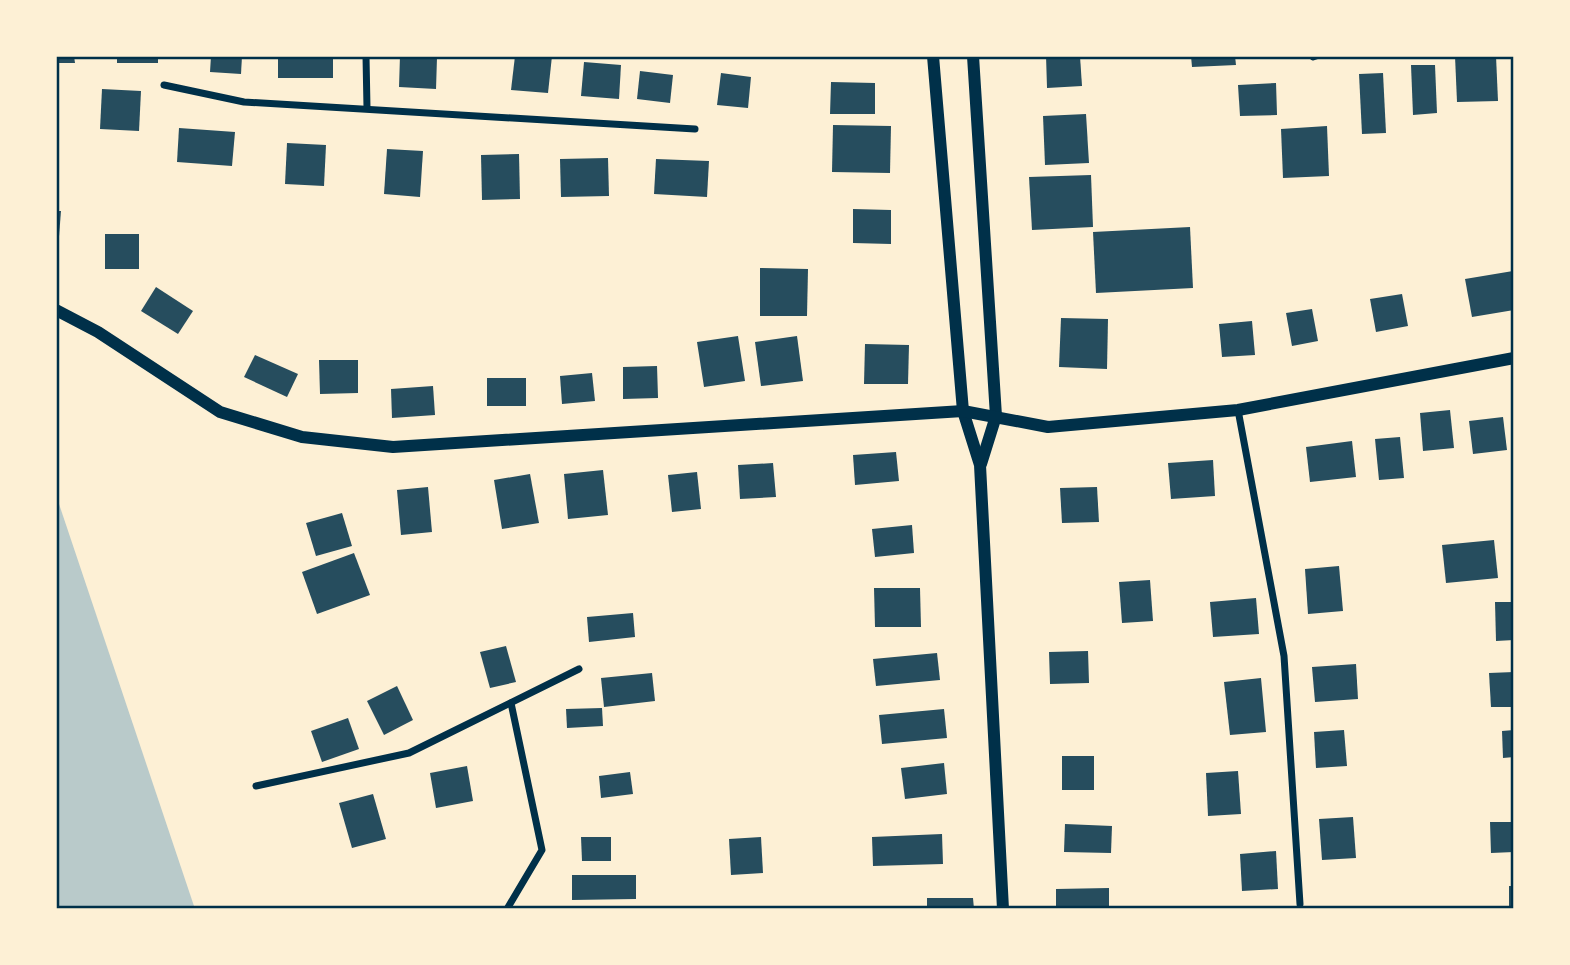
<svg xmlns="http://www.w3.org/2000/svg" width="1570" height="965" font-family="Roboto,sans-serif">
	<rect width="100%" height="100%" fill="#fdf0d5"/>
	<polygon fill="#b9caca" points="56,495 195,909 56,909"/>
	<g fill="#264d5e">
		<polygon points="56,56 74,56 75,63 56,63"/>
		<rect x="117" y="56" width="41" height="7"/>
		<polygon points="211,56 242,56 241,74 210,72"/>
		<rect x="278" y="56" width="55" height="22"/>
		<polygon points="400,56 437,58 436,89 399,87"/>
		<polygon points="515,56 552,56 548,93 511,90"/>
		<polygon points="1046,56 1080,56 1082,86 1047,88"/>
		<polygon points="1191,56 1235,56 1236,65 1192,67"/>
		<polygon points="1455,56 1496,56 1498,101 1457,102"/>
		<polygon points="584,62 621,65 619,99 581,96"/>
		<polygon points="1411,65 1435,65 1437,113 1413,115"/>
		<polygon points="640,71 673,75 670,103 637,99"/>
		<polygon points="721,73 751,77 748,108 717,105"/>
		<polygon points="1383,73 1386,133 1362,134 1359,74"/>
		<polygon points="831,82 875,83 875,114 830,114"/>
		<polygon points="1276,83 1277,115 1240,116 1238,85"/>
		<polygon points="102,89 141,91 139,131 100,129"/>
		<polygon points="1086,114 1089,163 1045,165 1043,116"/>
		<polygon points="833,125 891,126 890,173 832,172"/>
		<polygon points="1327,126 1329,176 1283,178 1281,129"/>
		<polygon points="179,128 235,132 232,166 177,162"/>
		<polygon points="287,143 326,145 324,186 285,184"/>
		<polygon points="387,149 423,151 420,197 384,194"/>
		<polygon points="519,154 520,199 482,200 481,155"/>
		<polygon points="608,158 609,196 561,197 560,159"/>
		<polygon points="656,159 709,161 707,197 654,194"/>
		<polygon points="1091,175 1093,227 1032,230 1029,177"/>
		<polygon points="853,209 891,210 891,244 853,243"/>
		<polygon points="56,211 61,211 58,249 56,249"/>
		<polygon points="1190,227 1193,288 1096,293 1093,232"/>
		<rect x="105" y="234" width="34" height="35"/>
		<polygon points="760,268 808,269 807,316 760,316"/>
		<polygon points="1513,271 1514,310 1472,317 1465,279"/>
		<polygon points="156,287 193,311 178,334 141,311"/>
		<polygon points="1402,294 1408,326 1376,332 1370,299"/>
		<polygon points="1312,309 1318,341 1292,346 1286,313"/>
		<polygon points="1061,318 1108,319 1107,369 1059,367"/>
		<polygon points="1252,321 1255,355 1222,357 1219,324"/>
		<polygon points="738,336 745,381 704,387 697,342"/>
		<polygon points="797,336 803,381 761,386 755,342"/>
		<polygon points="865,344 909,345 908,384 864,384"/>
		<polygon points="255,355 298,374 287,397 244,377"/>
		<polygon points="319,360 358,360 358,393 320,394"/>
		<polygon points="657,366 658,398 623,399 623,367"/>
		<polygon points="592,373 595,401 562,404 560,376"/>
		<rect x="487" y="378" width="39" height="28"/>
		<polygon points="433,386 435,415 392,418 391,389"/>
		<polygon points="1450,410 1454,448 1423,451 1420,413"/>
		<polygon points="1503,417 1507,450 1473,454 1469,421"/>
		<polygon points="1400,437 1404,478 1379,480 1375,439"/>
		<polygon points="1352,441 1356,477 1310,482 1306,447"/>
		<polygon points="896,452 899,481 855,485 853,455"/>
		<polygon points="1213,460 1215,496 1171,499 1168,463"/>
		<polygon points="773,463 776,497 740,499 738,465"/>
		<polygon points="603,470 608,515 568,519 564,474"/>
		<polygon points="697,472 701,509 672,512 668,475"/>
		<polygon points="530,474 539,523 502,529 494,480"/>
		<polygon points="428,487 432,532 401,535 397,490"/>
		<polygon points="1097,487 1099,522 1062,523 1060,488"/>
		<polygon points="342,513 352,546 316,556 306,523"/>
		<polygon points="912,525 914,553 875,557 872,529"/>
		<polygon points="1494,540 1498,578 1446,583 1442,545"/>
		<polygon points="354,553 370,595 317,614 302,572"/>
		<polygon points="1339,566 1343,611 1308,614 1305,569"/>
		<polygon points="1150,580 1153,621 1122,623 1119,582"/>
		<polygon points="874,588 920,588 921,627 875,627"/>
		<polygon points="1256,598 1259,634 1213,637 1210,602"/>
		<polygon points="1495,602 1514,602 1514,640 1496,641"/>
		<polygon points="633,613 635,637 589,642 587,617"/>
		<polygon points="506,646 516,682 490,688 480,652"/>
		<polygon points="1088,651 1089,683 1050,684 1049,652"/>
		<polygon points="937,653 940,680 876,686 873,659"/>
		<polygon points="1356,664 1358,699 1315,702 1312,667"/>
		<polygon points="1514,672 1514,707 1491,707 1489,673"/>
		<polygon points="652,673 655,701 604,707 601,678"/>
		<polygon points="1261,678 1266,732 1230,735 1224,682"/>
		<polygon points="397,686 413,720 384,735 367,701"/>
		<polygon points="602,708 603,726 567,728 566,709"/>
		<polygon points="944,709 947,738 882,744 879,715"/>
		<polygon points="348,718 359,749 322,762 311,731"/>
		<polygon points="1344,730 1347,766 1316,768 1314,732"/>
		<polygon points="1514,730 1514,757 1503,758 1502,731"/>
		<rect x="1062" y="756" width="32" height="34"/>
		<polygon points="944,763 947,794 905,799 901,768"/>
		<polygon points="467,766 473,801 436,808 430,773"/>
		<polygon points="1238,771 1241,814 1208,816 1206,773"/>
		<polygon points="630,772 633,794 601,798 599,776"/>
		<polygon points="373,794 386,839 352,848 339,803"/>
		<polygon points="1353,817 1356,858 1322,860 1319,819"/>
		<polygon points="1490,822 1514,822 1514,852 1491,853"/>
		<polygon points="1065,824 1112,826 1111,853 1064,852"/>
		<polygon points="942,834 943,864 873,866 872,837"/>
		<polygon points="581,837 611,837 611,861 582,861"/>
		<polygon points="761,837 763,873 731,875 729,839"/>
		<polygon points="1276,851 1278,889 1242,891 1240,854"/>
		<polygon points="572,875 636,875 636,899 572,900"/>
		<rect x="1509" y="886" width="5" height="23"/>
		<polygon points="1109,888 1109,909 1056,909 1056,889"/>
		<polygon points="927,898 973,898 974,909 927,909"/>
	</g>
	<g fill="none" stroke-linecap="round" stroke-linejoin="round">
		<g stroke="#003049" stroke-width="7">
			<polyline points="366,56 367,108"/>
			<polyline points="1313,57 1316,56"/>
			<polyline points="164,85 244,102 695,129"/>
			<polyline points="1238,410 1284,656 1300,904"/>
			<polyline points="256,786 409,753 579,669"/>
			<polyline points="507,909 542,850 511,703"/>
		</g>
		<g stroke="#003049" stroke-width="12">
			<polyline points="933,56 963,411 980,465 1003,909"/>
			<polyline points="973,56 996,416 981,464"/>
			<polyline points="56,310 98,332 220,412 302,437 393,447 963,411 1048,427 1238,410 1514,358"/>
		</g>
	</g>
	<rect width="1570" height="965" fill="none" stroke="#fdf0d5" stroke-width="116"/>
	<rect x="58" y="58" width="1454" height="849" fill="none" stroke="#003049" stroke-width="2.5"/>
</svg>
